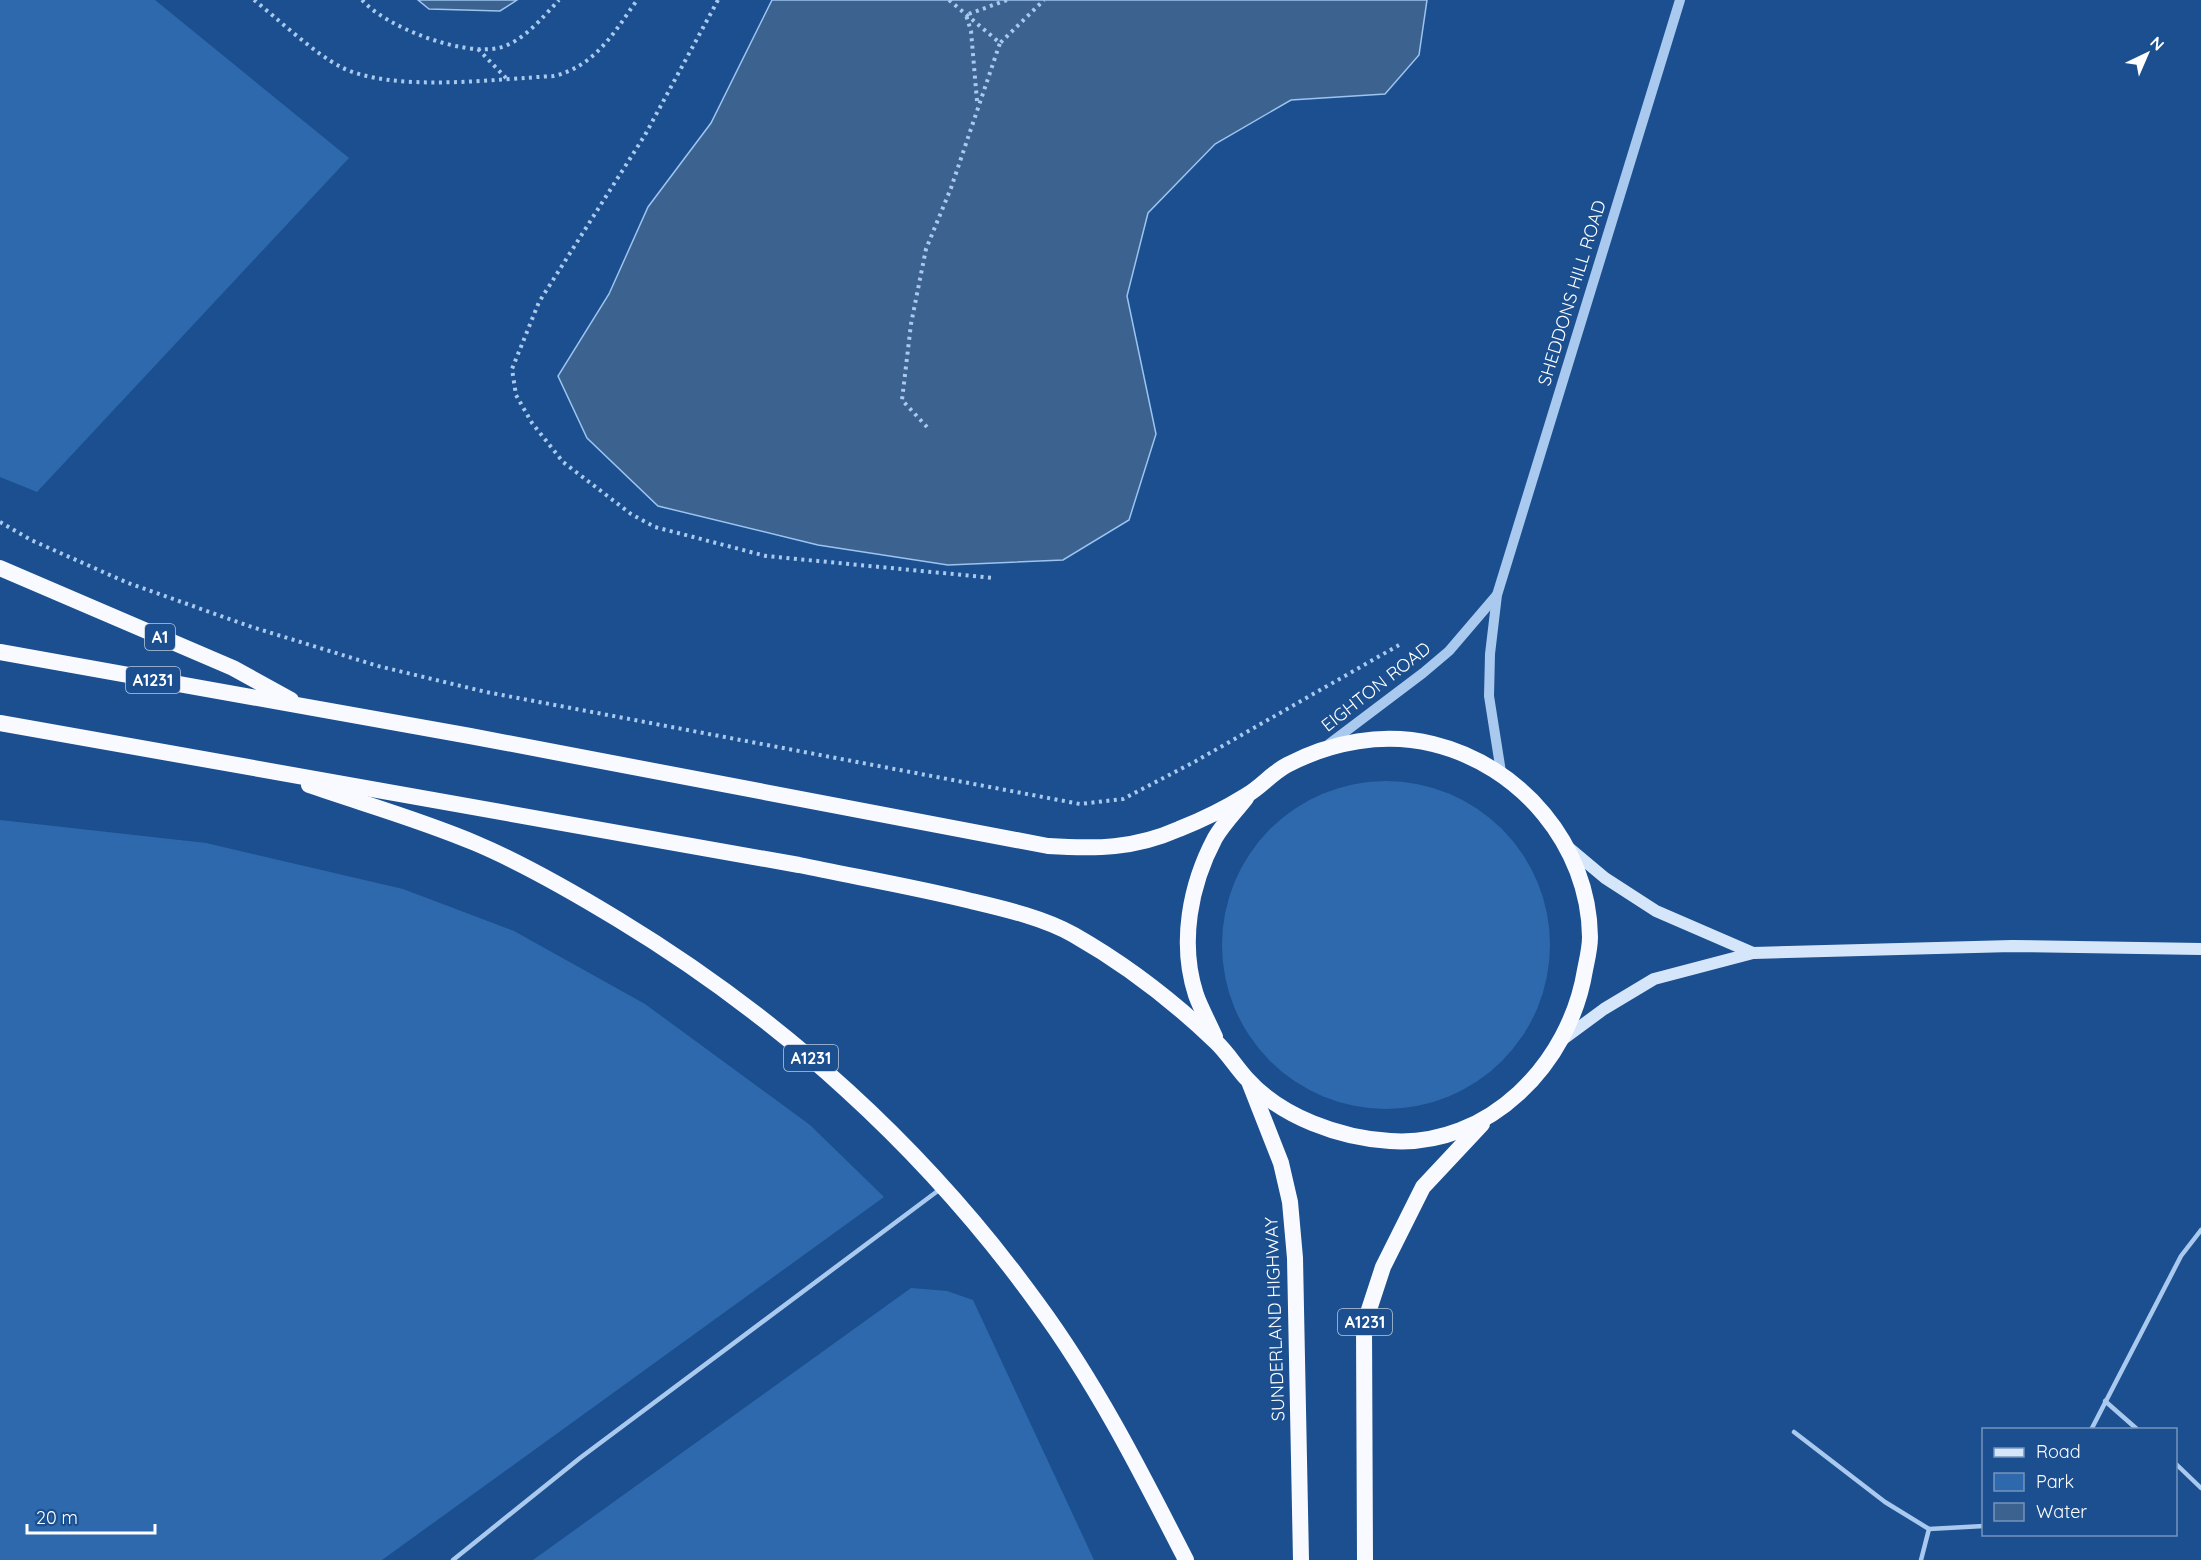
<svg xmlns="http://www.w3.org/2000/svg" width="2201" height="1560" font-family="Quicksand,sans-serif">
	<rect width="100%" height="100%" fill="#1b4f8f"/>
	<g fill="#2e69ad">
		<polygon points="0,0 155,0 349,158 37,492 0,477"/>
		<circle cx="1386" cy="945" r="164"/>
		<polygon points="0,820 206,843 403,889 514,931 645,1004 810,1125 884,1197 382,1560 0,1560"/>
		<polygon points="911,1288 947,1291 973,1300 1094,1560 533,1560"/>
	</g>
	<g fill="#3c6290" stroke="#9cc4f0" stroke-width="1.5">
		<polygon points="418,0 517,0 500,11 429,9"/>
		<polygon points="772,0 1427,0 1419,55 1385,94 1291,100 1215,144 1148,213 1127,296 1156,434 1129,520 1063,560 948,565 818,545 658,506 587,438 558,376 609,294 648,207 711,123"/>
	</g>
	<g fill="none" stroke-linecap="round" stroke-linejoin="round">
		<g stroke="#a9c9ee" stroke-width="4" stroke-dasharray="3 4.5" stroke-linecap="butt">
			<path d="M 254,0 C 278,19 315,54 341,67 C 392,93 496,79 554,76 C 595,66 614,33 637,0"/>
			<path d="M 362,0 C 386,27 461,56 498,48 C 522,43 543,17 559,0"/>
			<polyline points="718,0 645,135 539,302 512,369 516,395 532,423 563,462 631,514 655,527 766,556 994,578"/>
			<polyline points="949,0 1000,43 1044,0"/>
			<polyline points="478,49 506,78"/>
			<polyline points="977,101 971,31 966,15 1007,0"/>
			<polyline points="927,427 902,400 911,324 926,249 951,188 1000,43"/>
			<polyline points="0,522 31,540 128,583 252,627 378,666 486,692 1080,804 1123,799 1196,761 1399,645"/>
		</g>
		<g stroke="#a9c9ee" stroke-width="4.5">
			<polyline points="2105,1401 2138,1430"/>
			<polyline points="2091,1430 2181,1256 2201,1230"/>
			<polyline points="1794,1432 1885,1502 1929,1529 1984,1526"/>
			<polyline points="2176,1464 2201,1488"/>
			<polyline points="453,1560 580,1458 939,1190"/>
			<polyline points="1921,1560 1929,1529"/>
		</g>
		<g stroke="#a9c9ee" stroke-width="10">
			<polyline points="1329,744 1423,673 1449,651 1496,596"/>
			<polyline points="1501,772 1489,696 1490,654 1497,595 1680,0"/>
		</g>
		<g stroke="#d6e6fa" stroke-width="12">
			<polyline points="1568,847 1605,878 1656,911 1753,953"/>
			<polyline points="1562,1040 1604,1009 1654,979 1753,953 2012,946 2201,949"/>
		</g>
		<g stroke="#f8faff" stroke-width="16">
			<polyline points="0,568 233,668 291,700"/>
			<path d="M 0,652 L 470,736 L 1048,846 C 1096,849 1134,849 1179,829 C 1202,820 1226,808 1247,795 C 1261,787 1272,773 1287,765 C 1331,742 1383,732 1433,744 C 1520,765 1589,845 1590,937 C 1590,948 1587,960 1585,970 C 1570,1063 1489,1148 1390,1141 C 1340,1138 1281,1117 1247,1079 C 1236,1067 1227,1052 1215,1041 C 1172,1000 1125,964 1074,935 C 1044,918 1005,909 971,901 C 914,887 856,877 799,865 L 0,723"/>
			<path d="M 309,785 C 364,804 421,820 475,843 C 525,864 573,892 619,920 C 782,1019 925,1148 1037,1303 C 1096,1383 1141,1472 1186,1560"/>
			<path d="M 1215,1037 C 1209,1023 1201,1009 1196,995 C 1179,943 1190,885 1215,838 C 1223,824 1236,811 1246,798"/>
			<polyline points="1250,1084 1281,1163 1290,1202 1295,1258 1301,1560"/>
			<polyline points="1365,1560 1364,1325 1383,1267 1423,1187 1482,1124"/>
		</g>
	</g>
	<g text-anchor="middle" stroke-width="4.5" stroke-linejoin="round" paint-order="stroke">
		<g fill="#1b4f8f" stroke="#bbcadd" stroke-width="1.5">
			<rect x="145" y="624" width="30" height="26" rx="4.5"/>
			<rect x="126" y="667" width="54" height="26" rx="4.5"/>
			<rect x="784" y="1045" width="54" height="26" rx="4.5"/>
			<rect x="1338" y="1309" width="54" height="26" rx="4.5"/>
		</g>
		<g font-size="16" font-weight="bold" fill="#fff">
			<text x="160" y="643">A1</text>
			<text x="153" y="686">A1231</text>
			<text x="811" y="1064">A1231</text>
			<text x="1365" y="1328">A1231</text>
		</g>
		<g font-size="18" fill="#fff" stroke="#1b4f8f">
			<text transform="translate(1572 293) rotate(-73)" y="6">SHEDDONS HILL ROAD</text>
			<text transform="translate(1376 687) rotate(-38)" y="6">EIGHTON ROAD</text>
			<text transform="translate(1275 1319) rotate(-92)" y="6">SUNDERLAND HIGHWAY</text>
		</g>
	</g>
	<rect x="1982" y="1428" width="195" height="108" fill="#1b4f8f" stroke="#7695bc" stroke-width="1.5"/>
	<rect x="1994" y="1448" width="30" height="9" fill="#d6e6fa" stroke="#7695bc" stroke-width="1.5"/>
	<text x="2036" y="1458" font-size="18" fill="#ffffff">Road</text>
	<rect x="1994" y="1473" width="30" height="18" fill="#2e69ad" stroke="#7695bc" stroke-width="1.5"/>
	<text x="2036" y="1488" font-size="18" fill="#ffffff">Park</text>
	<rect x="1994" y="1503" width="30" height="18" fill="#3c6290" stroke="#7695bc" stroke-width="1.5"/>
	<text x="2036" y="1518" font-size="18" fill="#ffffff">Water</text>
	<g transform="translate(2147 54) rotate(44)" stroke="#1b4f8f" stroke-width="4.5" paint-order="stroke">
	<path d="M0-4.5L10 22L0 15L-10 22Z" fill="#ffffff"/>
	<text y="-9" font-size="16" font-weight="bold" text-anchor="middle" fill="#ffffff">N</text>
	</g>
	<path d="M27 1524v9h128v-9" fill="none" stroke="#ffffff" stroke-width="3"/>
	<text x="36" y="1524" font-size="18" fill="#ffffff" stroke="#1b4f8f" stroke-width="4.5" paint-order="stroke">20 m</text>
</svg>
